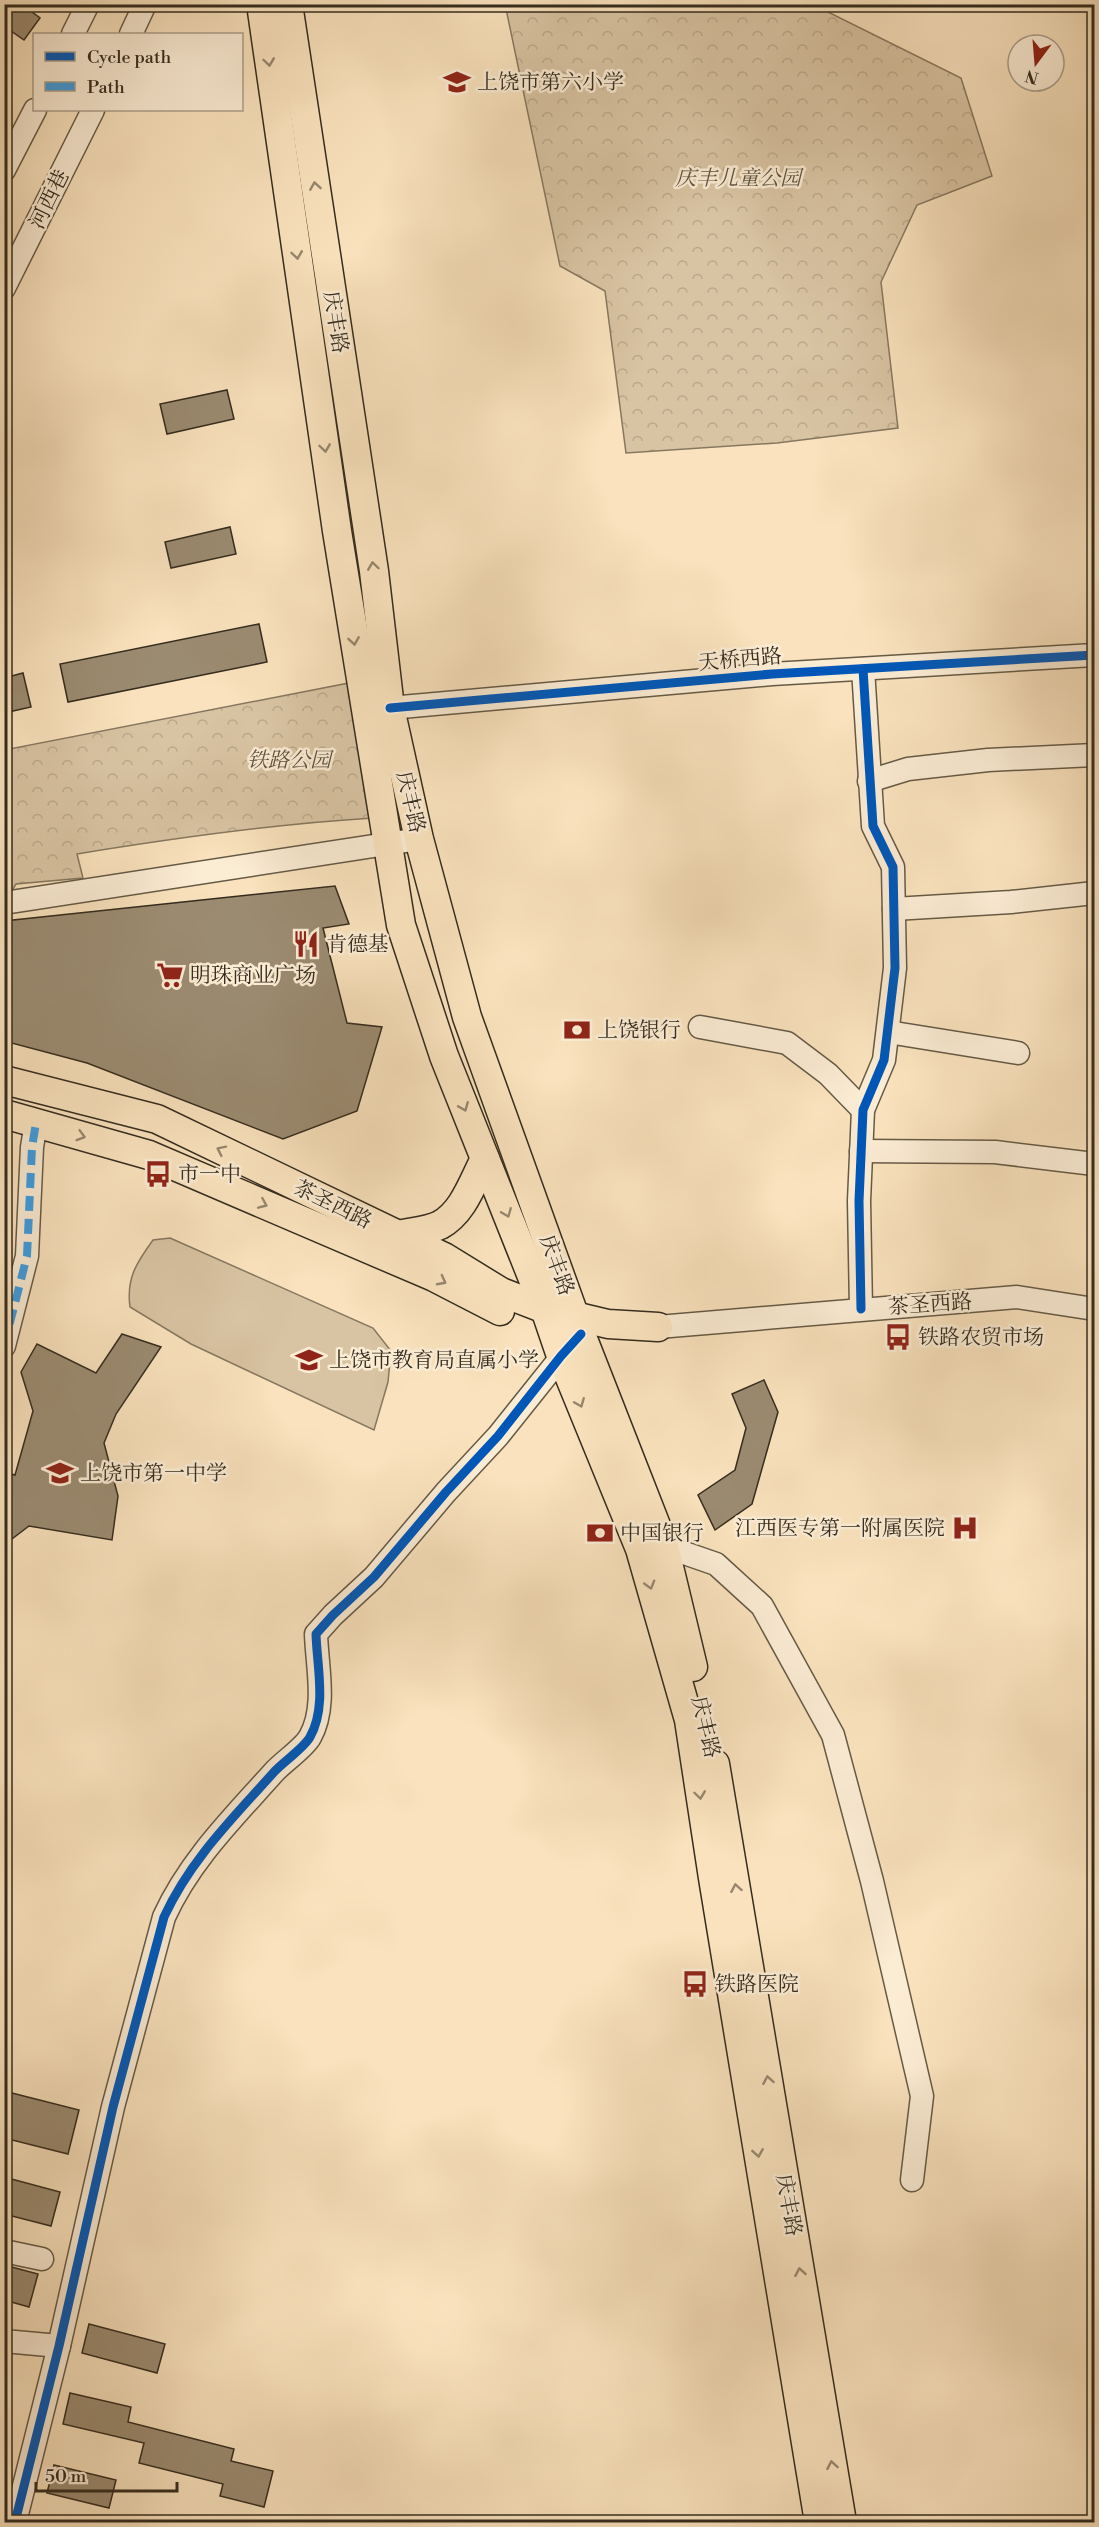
<svg xmlns="http://www.w3.org/2000/svg" width="1099" height="2527" font-family="'Libre Bodoni','Noto Serif SC',serif">
	<defs>
		<pattern id="forest-crowns" width="20" height="18" patternUnits="userSpaceOnUse" patternTransform="scale(1.5)"><rect width="20" height="18" fill="#d8c3a2"/><path d="M2 6a3 3 0 1 1 6 0M12 15a3 3 0 1 1 6 0" fill="none" stroke="#baa88b"/></pattern>
	</defs>
	<rect width="100%" height="100%" fill="#f9e2bd"/>
	<filter id="stains"><feTurbulence type="fractalNoise" baseFrequency=".00333" numOctaves="4"/><feColorMatrix values="0 0 0 0 .2 0 0 0 0 .09 0 0 0 0 .02 0 0 0 .5 -.17"/></filter>
	<radialGradient id="worn" r=".72"><stop offset=".6" stop-color="#630" stop-opacity="0"/><stop offset="1" stop-color="#630" stop-opacity=".3"/></radialGradient>
	<path fill="#d8c3a2" stroke="#867860" stroke-width="1.5" d="M 170,1238 L 373,1328 L 391,1351 L 388,1382 L 374,1430 L 191,1344 L 130,1307 C 126,1278 137,1262 153,1240 Z"/>
	<g fill="url(#forest-crowns)" stroke="#867860" stroke-width="1.5">
		<polygon points="505,4 814,5 961,78 992,176 917,205 881,282 898,428 777,443 626,453 605,291 560,266"/>
		<path d="M 349,683 L 373,818 C 273,824 175,838 77,854 L 83,878 L 16,884 L 11,892 L 5,893 L 4,750 Z"/>
	</g>
	<g fill="#9b8b71" stroke="#352c1f" stroke-width="1.5">
		<polygon points="4,4 21,4 40,18 24,40 4,26"/>
		<polygon points="227,390 234,419 167,434 160,404"/>
		<polygon points="230,527 236,554 171,568 165,542"/>
		<polygon points="259,624 267,662 68,702 60,664"/>
		<polygon points="23,673 31,707 4,713 4,678"/>
		<polygon points="335,886 349,924 323,928 347,1023 382,1027 357,1111 283,1139 87,1063 4,1041 4,921"/>
		<polygon points="122,1334 161,1347 116,1414 104,1443 118,1496 112,1540 29,1526 4,1545 4,1472 15,1475 33,1411 21,1372 37,1344 96,1373"/>
		<polygon points="764,1380 778,1412 752,1504 715,1530 698,1495 735,1470 746,1428 732,1394"/>
		<polygon points="4,2091 79,2110 68,2154 4,2138"/>
		<polygon points="4,2177 60,2192 51,2226 4,2214"/>
		<polygon points="4,2265 38,2274 29,2307 4,2300"/>
		<polygon points="89,2324 165,2344 157,2373 82,2353"/>
		<polygon points="70,2393 131,2407 128,2422 234,2449 231,2461 273,2471 264,2507 220,2496 223,2484 139,2463 144,2443 63,2424"/>
		<polygon points="54,2465 116,2480 109,2508 47,2493"/>
	</g>
	<g fill="none" stroke-linecap="round" stroke-linejoin="round">
		<defs>
			<g id="minor">
				<polyline points="73,34 88,4"/>
				<polyline points="131,34 145,4"/>
				<polyline points="4,170 35,110"/>
				<polyline points="4,288 93,110"/>
				<polyline points="390,708 772,674 1094,655"/>
				<polyline points="869,781 908,769 988,760 1094,755"/>
				<polyline points="4,903 419,839"/>
				<polyline points="894,909 1011,902 1094,893"/>
				<polyline points="700,1027 787,1043 828,1074 863,1110"/>
				<polyline points="888,1032 1018,1053"/>
				<polyline points="861,1151 995,1152 1094,1164"/>
				<polyline points="861,1309 859,1201 863,1110 884,1060 895,968 893,867 873,826 863,669"/>
				<polyline points="658,1327 1017,1297 1094,1309"/>
				<polyline points="4,1346 27,1256 32,1147 36,1123"/>
				<polyline points="664,1546 716,1564 762,1606 833,1735 872,1881 922,2096 912,2180"/>
				<polyline points="4,2251 42,2259"/>
				<polyline points="4,2341 59,2346"/>
				<path d="M 15,2522 L 59,2346 L 113,2107 L 164,1917 C 190,1860 233,1818 274,1772 C 283,1762 304,1748 310,1737 C 327,1707 317,1667 316,1634 L 333,1615 L 374,1577 L 446,1492 L 498,1436 L 570,1346"/>
			</g>
			<g id="major">
				<polyline points="261,4 337,531 401,925 444,1056 545,1309 561,1356 640,1549 689,1720 713,1878 819,2522"/>
				<polyline points="288,4 374,571 390,708 419,839 467,1017 581,1334 664,1546 693,1667"/>
				<polyline points="4,1080 157,1119 444,1257 501,1292 545,1309 608,1324 658,1327"/>
				<polyline points="4,1114 149,1155 434,1277 500,1311"/>
				<path d="M 398,1235 C 411,1232 428,1231 440,1225 C 464,1212 473,1181 485,1159"/>
				<polyline points="715,1764 842,2522"/>
			</g>
		</defs>
		<use href="#minor" stroke="#665a46" stroke-width="25"/>
		<use href="#major" stroke="#352c1f" stroke-width="31"/>
		<use href="#minor" stroke="#fbecd4" stroke-width="22"/>
		<use href="#major" stroke="#f9e2bd" stroke-width="28"/>
		<polyline stroke="#3e9ce0" stroke-width="8" stroke-dasharray="15 8" stroke-linecap="butt" points="4,1346 27,1256 32,1147 36,1123"/>
		<defs>
			<g id="cycleway">
				<polyline points="390,708 772,674 1094,655"/>
				<polyline points="861,1309 859,1201 863,1110 884,1060 895,968 893,867 873,826 863,669"/>
				<path d="M 15,2522 L 59,2346 L 113,2107 L 164,1917 C 190,1860 233,1818 274,1772 C 283,1762 304,1748 310,1737 C 327,1707 317,1667 316,1634 L 333,1615 L 374,1577 L 446,1492 L 498,1436 L 561,1356 L 581,1334"/>
			</g>
		</defs>
		<use href="#cycleway" stroke="#fbecd4" stroke-width="13"/>
		<use href="#cycleway" stroke="#0057b8" stroke-width="9"/>
	</g>
	<defs><path id="oneway-chevron" d="M-2-3.5L2.5 0L-2 3.5" fill="none" stroke-width="1.6" stroke-linecap="round" stroke-linejoin="round" transform="scale(1.5)"/></defs>
	<g stroke="#97876e">
		<use href="#oneway-chevron" transform="translate(269 62) rotate(82)"/>
		<use href="#oneway-chevron" transform="translate(315 186) rotate(-99)"/>
		<use href="#oneway-chevron" transform="translate(297 255) rotate(82)"/>
		<use href="#oneway-chevron" transform="translate(325 448) rotate(82)"/>
		<use href="#oneway-chevron" transform="translate(373 566) rotate(-98)"/>
		<use href="#oneway-chevron" transform="translate(354 641) rotate(81)"/>
		<use href="#oneway-chevron" transform="translate(464 1107) rotate(68)"/>
		<use href="#oneway-chevron" transform="translate(81 1136) rotate(16)"/>
		<use href="#oneway-chevron" transform="translate(221 1150) rotate(-154)"/>
		<use href="#oneway-chevron" transform="translate(263 1204) rotate(23)"/>
		<use href="#oneway-chevron" transform="translate(507 1213) rotate(68)"/>
		<use href="#oneway-chevron" transform="translate(442 1281) rotate(28)"/>
		<use href="#oneway-chevron" transform="translate(580 1403) rotate(68)"/>
		<use href="#oneway-chevron" transform="translate(650 1585) rotate(74)"/>
		<use href="#oneway-chevron" transform="translate(700 1795) rotate(82)"/>
		<use href="#oneway-chevron" transform="translate(736 1888) rotate(-100)"/>
		<use href="#oneway-chevron" transform="translate(768 2080) rotate(-100)"/>
		<use href="#oneway-chevron" transform="translate(758 2153) rotate(81)"/>
		<use href="#oneway-chevron" transform="translate(800 2272) rotate(-100)"/>
		<use href="#oneway-chevron" transform="translate(832 2465) rotate(-100)"/>
	</g>
	<defs>
		<symbol id="school-bare" viewBox="-9 -9 18 18"><path d="M0-5L7-2L0 1L-7-2ZM-4 1L0 2.5L4 1V4Q0 6-4 4Z" fill="#8f2418" stroke="#fbecd4" stroke-width="2.5" paint-order="stroke"/></symbol>
		<symbol id="restaurant-bare" viewBox="-9 -9 18 18"><path d="M-5-6h1v4h1v-4h1v4h1v-4h1v5L-1.5 .5V6h-2V.5L-5-1ZM5-6V6H3V1.5H1.5Q1.5-4 5-6Z" fill="#8f2418" stroke="#fbecd4" stroke-width="2.5" paint-order="stroke"/></symbol>
		<symbol id="supermarket-bare" viewBox="-9 -9 18 18"><path d="M-6-5.5h2.5l.6 2H6L4.5 2H-2.5L-4.4-4H-6ZM-1.5 3.2a1.3 1.3 0 1 0 .1 0ZM3 3.2a1.3 1.3 0 1 0 .1 0Z" fill="#8f2418" stroke="#fbecd4" stroke-width="2.5" paint-order="stroke"/></symbol>
		<symbol id="bank-bare" viewBox="-9 -9 18 18"><path d="M-6-4H6V4H-6ZM0-2.3a2.3 2.3 0 1 0 0 4.6a2.3 2.3 0 1 0 0-4.6Z" fill="#8f2418" stroke="#fbecd4" stroke-width="2.5" paint-order="stroke"/></symbol>
		<symbol id="bus-bare" viewBox="-9 -9 18 18"><path d="M-5-6H5V4H4V6H2V4H-2V6H-4V4H-5ZM-3.5-4V0h7V-4ZM-3.5 1.2v1.5H-2V1.2ZM2 1.2v1.5H3.5V1.2Z" fill="#8f2418" stroke="#fbecd4" stroke-width="2.5" paint-order="stroke"/></symbol>
		<symbol id="hospital-bare" viewBox="-9 -9 18 18"><path d="M-5-5h3v3.5h4V-5h3V5h-3V1.5h-4V5h-3Z" fill="#8f2418" stroke="#fbecd4" stroke-width="2.5" paint-order="stroke"/></symbol>
	</defs>
	<g fill-rule="evenodd">
		<use href="#school-bare" x="438" y="63" width="38" height="38"/>
		<use href="#restaurant-bare" x="287" y="925" width="38" height="38"/>
		<use href="#supermarket-bare" x="151" y="956" width="38" height="38"/>
		<use href="#bank-bare" x="558" y="1011" width="38" height="38"/>
		<use href="#bus-bare" x="139" y="1155" width="38" height="38"/>
		<use href="#bus-bare" x="879" y="1318" width="38" height="38"/>
		<use href="#school-bare" x="290" y="1341" width="38" height="38"/>
		<use href="#school-bare" x="41" y="1454" width="38" height="38"/>
		<use href="#hospital-bare" x="946" y="1509" width="38" height="38"/>
		<use href="#bank-bare" x="581" y="1514" width="38" height="38"/>
		<use href="#bus-bare" x="676" y="1965" width="38" height="38"/>
	</g>
	<g text-anchor="middle" stroke-width="5" stroke-linejoin="round" paint-order="stroke">
		<g font-size="21" fill="#352c1f" stroke="#fbecd4" text-anchor="start">
			<text x="477" y="89">上饶市第六小学</text>
			<text x="326" y="951">肯德基</text>
			<text x="190" y="982">明珠商业广场</text>
			<text x="597" y="1037">上饶银行</text>
			<text x="178" y="1181">市一中</text>
			<text x="918" y="1344">铁路农贸市场</text>
			<text x="329" y="1367">上饶市教育局直属小学</text>
			<text x="80" y="1480">上饶市第一中学</text>
			<text x="945" y="1535" text-anchor="end">江西医专第一附属医院</text>
			<text x="620" y="1540">中国银行</text>
			<text x="715" y="1991">铁路医院</text>
		</g>
		<g font-size="21" font-style="italic" fill="#5e5240" stroke="#fbecd4">
			<text x="738" y="185">庆丰儿童公园</text>
			<text x="289" y="767">铁路公园</text>
		</g>
		<g font-size="21" fill="#352c1f" stroke="#fbecd4">
			<text transform="translate(49 199) rotate(-64)" y="7">河西巷</text>
			<text transform="translate(336 322) rotate(81)" y="7">庆丰路</text>
			<text transform="translate(740 659) rotate(-5)" y="7">天桥西路</text>
			<text transform="translate(411 802) rotate(77)" y="7">庆丰路</text>
			<text transform="translate(333 1204) rotate(26)" y="7">茶圣西路</text>
			<text transform="translate(557 1265) rotate(70)" y="7">庆丰路</text>
			<text transform="translate(930 1304) rotate(-4)" y="7">茶圣西路</text>
			<text transform="translate(706 1727) rotate(77)" y="7">庆丰路</text>
			<text transform="translate(789 2205) rotate(80)" y="7">庆丰路</text>
		</g>
	</g>
	<rect width="1099" height="2527" fill="none" stroke="#f9e2bd" stroke-width="24"/>
	<rect x="6" y="6" width="1087" height="2515" fill="none" stroke="#352c1f" stroke-width="3"/>
	<rect x="12" y="12" width="1075" height="2503" fill="none" stroke="#352c1f" stroke-width="1.5"/>
	<rect x="33" y="33" width="210" height="78" fill="#fbecd4" stroke="#ac9f8c" stroke-width="1.5"/>
	<rect x="45" y="52" width="30" height="9" fill="#0057b8" stroke="#ac9f8c" stroke-width="1.5"/>
	<text x="87" y="63" font-size="18" fill="#352c1f">Cycle path</text>
	<rect x="45" y="82" width="30" height="9" fill="#3e9ce0" stroke="#ac9f8c" stroke-width="1.5"/>
	<text x="87" y="93" font-size="18" fill="#352c1f">Path</text>
	<g transform="translate(1036 63) rotate(196)"><circle r="28" fill="#fbecd4" stroke="#ac9f8c" stroke-width="1.5"/>
	<path d="M0-4.5L10 22L0 15L-10 22Z" fill="#8f2418"/>
	<text y="-9" font-size="16" font-weight="bold" text-anchor="middle" fill="#352c1f">N</text>
	</g>
	<path d="M36 2482v9h141v-9" fill="none" stroke="#352c1f" stroke-width="3"/>
	<text x="45" y="2482" font-size="18" fill="#352c1f" stroke="#fbecd4" stroke-width="4.5" paint-order="stroke">50 m</text>
	<rect width="100%" height="100%" filter="url(#stains)"/>
	<rect width="100%" height="100%" fill="url(#worn)"/>
</svg>
